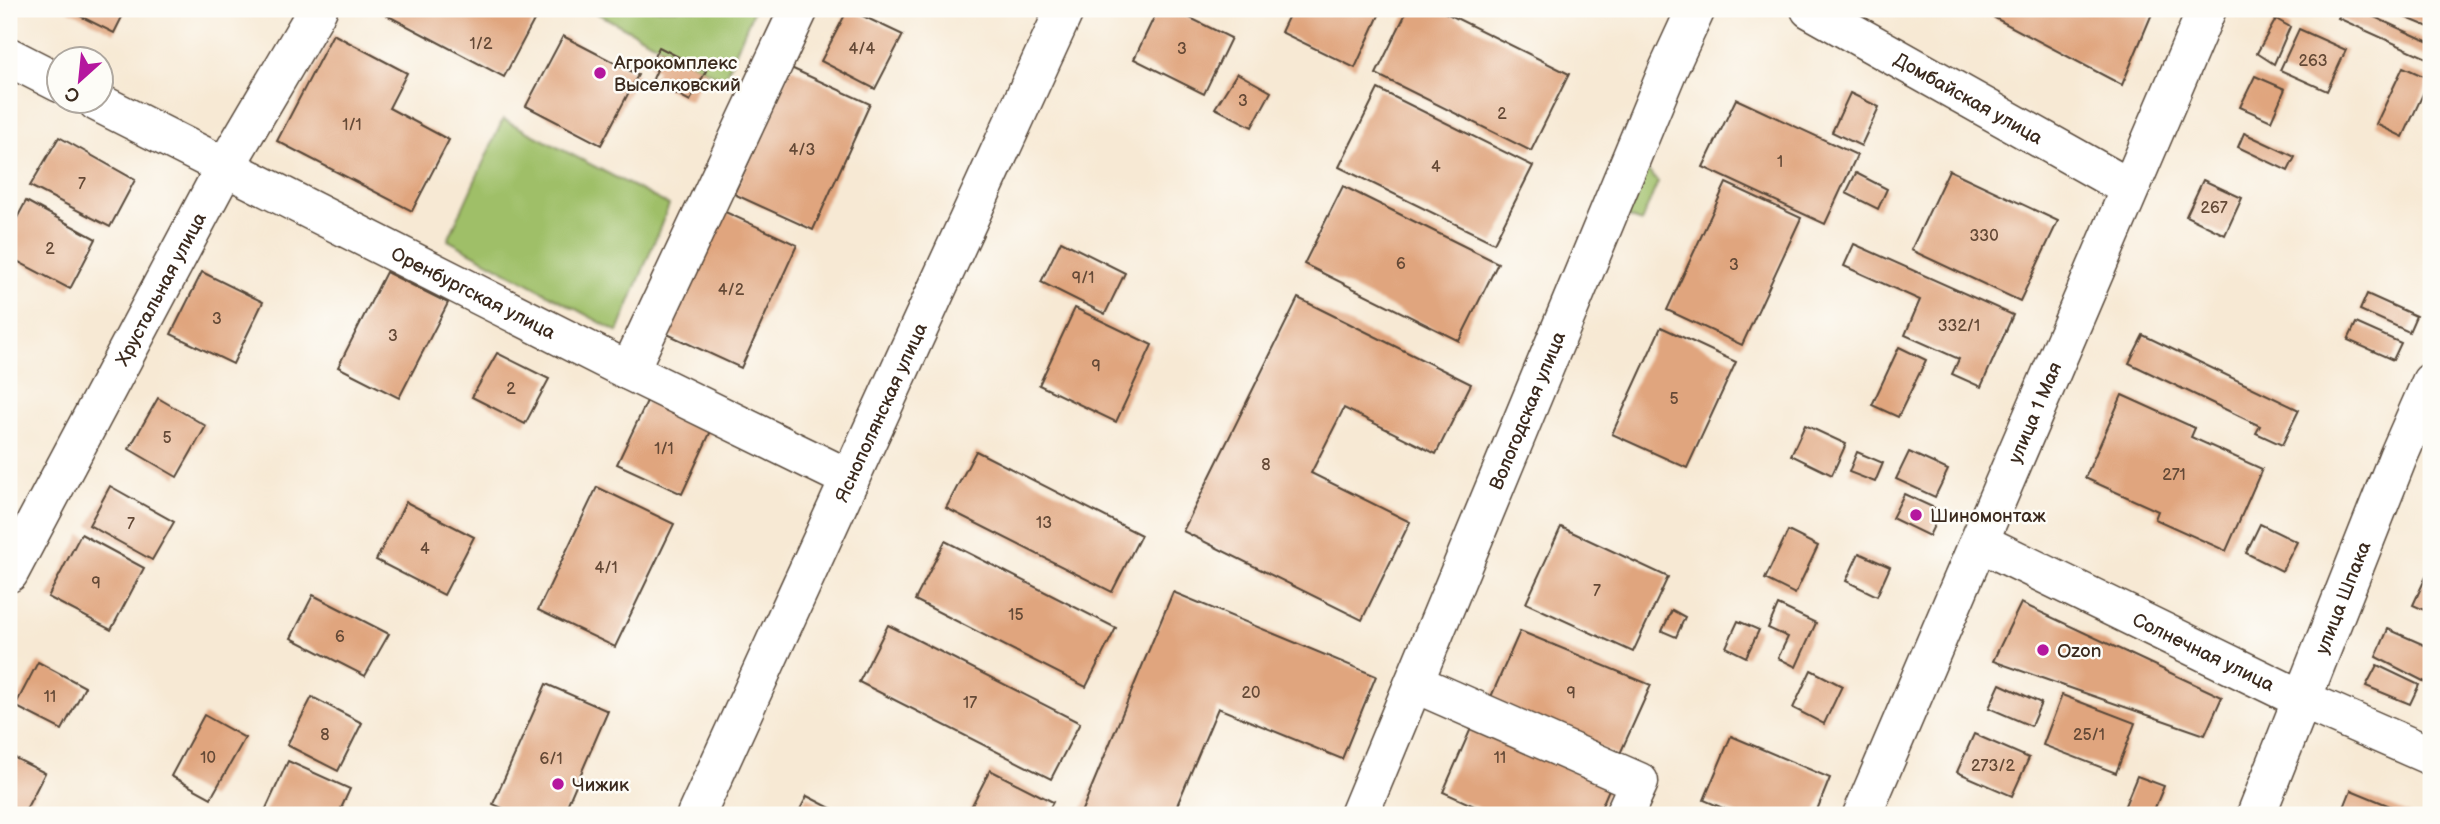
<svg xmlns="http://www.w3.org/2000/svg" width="2440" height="824" font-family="'Balsamiq Sans',sans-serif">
	<rect width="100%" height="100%" fill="#fdfcf7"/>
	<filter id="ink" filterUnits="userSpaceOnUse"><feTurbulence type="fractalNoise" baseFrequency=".0143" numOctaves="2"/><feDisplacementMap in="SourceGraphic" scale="14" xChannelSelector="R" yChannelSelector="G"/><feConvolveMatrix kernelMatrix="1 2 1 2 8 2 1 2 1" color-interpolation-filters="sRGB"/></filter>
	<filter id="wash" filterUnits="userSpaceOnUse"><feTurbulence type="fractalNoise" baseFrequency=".00686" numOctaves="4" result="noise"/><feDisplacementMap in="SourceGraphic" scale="28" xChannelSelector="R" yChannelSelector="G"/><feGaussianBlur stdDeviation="1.57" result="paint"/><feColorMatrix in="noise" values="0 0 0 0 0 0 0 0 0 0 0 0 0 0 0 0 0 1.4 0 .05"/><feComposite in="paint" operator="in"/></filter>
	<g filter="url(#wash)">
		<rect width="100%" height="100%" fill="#f7e9d4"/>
		<g fill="#9fbf68" stroke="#6d7443" stroke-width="2">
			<polygon points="589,9 754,9 724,80"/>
			<polygon points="503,119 669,205 618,332 448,240"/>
			<polygon points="1643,166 1658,182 1641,222 1623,215"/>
		</g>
		<g id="blocks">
			<g fill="#e0a57e">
				<polygon points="66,9 126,9 114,33"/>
				<polygon points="375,9 540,9 504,77"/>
				<polygon points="848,9 903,35 875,89 821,61"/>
				<polygon points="1158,9 1172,9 1231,38 1204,94 1134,59"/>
				<polygon points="1292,9 1372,9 1380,13 1355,68 1281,32"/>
				<polygon points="1408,9 1438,9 1569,74 1531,151 1376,74"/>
				<polygon points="1978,9 2154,9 2122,85"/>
				<polygon points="2343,9 2357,9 2431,43 2431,60 2338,18"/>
				<polygon points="2386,9 2431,9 2431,28 2407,18"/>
				<polygon points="2276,19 2290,27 2274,64 2257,53"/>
				<polygon points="2299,29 2346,50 2327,91 2280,70"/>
				<polygon points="333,34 407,73 389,108 449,140 412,211 277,141"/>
				<polygon points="563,36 638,75 601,145 526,106"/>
				<polygon points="659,47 706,71 690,101 652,81 657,70 649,66"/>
				<polygon points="2403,67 2430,79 2403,137 2376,124"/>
				<polygon points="791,68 870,104 813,230 734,194"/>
				<polygon points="1237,73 1271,92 1252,127 1215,108"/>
				<polygon points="2255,76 2285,89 2271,121 2240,107"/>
				<polygon points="1378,89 1533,166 1494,243 1339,167"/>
				<polygon points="1850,93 1879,107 1861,146 1832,132"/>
				<polygon points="1736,99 1857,155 1825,224 1703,167"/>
				<polygon points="2244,133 2295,157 2288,171 2238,147"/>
				<polygon points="59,137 135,180 110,227 30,186"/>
				<polygon points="1949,170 2058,221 2020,301 1911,250"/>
				<polygon points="1856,173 1887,189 1878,209 1846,193"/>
				<polygon points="2203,180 2242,198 2225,235 2186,216"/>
				<polygon points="1726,183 1801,218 1742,345 1667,310"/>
				<polygon points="1343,186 1498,263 1459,341 1304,264"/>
				<polygon points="26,201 96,239 70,289 9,257 9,233"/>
				<polygon points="721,210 797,245 741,368 665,333"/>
				<polygon points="1061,241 1125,273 1105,314 1041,282"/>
				<polygon points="1854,244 2013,315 1981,387 1952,374 1959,359 1905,335 1920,300 1844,266"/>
				<polygon points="202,272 263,302 233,364 171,334"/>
				<polygon points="386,272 448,303 399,398 338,367"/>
				<polygon points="2367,294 2416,316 2409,332 2360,310"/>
				<polygon points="1298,298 1471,384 1436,454 1344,408 1311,473 1410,522 1362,620 1183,531"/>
				<polygon points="1075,308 1152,345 1116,422 1039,385"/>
				<polygon points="2356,323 2401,343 2393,360 2348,340"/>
				<polygon points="1661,327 1736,362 1687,468 1612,434"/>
				<polygon points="2143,335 2299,410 2282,445 2256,433 2260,426 2129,363"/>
				<polygon points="1899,347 1926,360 1898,417 1872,405"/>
				<polygon points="497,353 549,379 525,424 472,397"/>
				<polygon points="2122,395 2195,428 2191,437 2262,469 2226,551 2155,519 2158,511 2085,478"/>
				<polygon points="158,398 206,426 177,477 129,449"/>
				<polygon points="647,401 711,431 682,494 617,464"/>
				<polygon points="1805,425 1846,444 1832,475 1791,455"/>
				<polygon points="976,451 1141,535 1112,592 946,508"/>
				<polygon points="1857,452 1883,463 1875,482 1849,472"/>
				<polygon points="1909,452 1948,470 1935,497 1896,479"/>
				<polygon points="110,486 174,522 152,560 89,525"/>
				<polygon points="597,487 674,524 615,647 538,610"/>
				<polygon points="1904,494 1941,511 1929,536 1892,518"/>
				<polygon points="406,502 474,537 444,595 376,560"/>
				<polygon points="2260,524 2297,542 2282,571 2246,553"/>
				<polygon points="1561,527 1668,577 1633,652 1526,603"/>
				<polygon points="1788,531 1818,546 1795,594 1765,579"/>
				<polygon points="81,534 144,568 111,630 48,597"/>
				<polygon points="945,541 1116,628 1086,687 915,600"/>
				<polygon points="1859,553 1890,567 1877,596 1846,581"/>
				<polygon points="2431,566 2431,613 2413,605"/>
				<polygon points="1173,592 1376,676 1342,759 1218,708 1173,815 1080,815"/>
				<polygon points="313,595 389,634 365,676 291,638"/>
				<polygon points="2021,603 2222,697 2205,735 1993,661"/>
				<polygon points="1778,605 1816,623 1796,667 1778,658 1788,637 1768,628"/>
				<polygon points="1672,610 1685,617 1676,637 1662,631"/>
				<polygon points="1738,621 1759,630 1746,657 1726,647"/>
				<polygon points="888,625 1080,723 1051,779 859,682"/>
				<polygon points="2388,629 2431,648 2431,685 2376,657"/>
				<polygon points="1520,631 1651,685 1619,756 1490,699"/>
				<polygon points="38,662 85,687 62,730 15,706"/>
				<polygon points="2377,665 2419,685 2410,704 2366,686"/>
				<polygon points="1811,670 1842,686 1824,724 1793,708"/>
				<polygon points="546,684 608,711 563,815 518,815 493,804"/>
				<polygon points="2000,684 2041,703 2031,726 1989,708"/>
				<polygon points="2062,695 2135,723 2116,773 2043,745"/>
				<polygon points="312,697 362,723 338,771 287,745"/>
				<polygon points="204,715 245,738 211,798 171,776"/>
				<polygon points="1472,726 1610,787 1598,815 1494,815 1443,792"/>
				<polygon points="1974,734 2029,758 2012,796 1957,772"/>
				<polygon points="1731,736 1830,778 1815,815 1739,815 1704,800"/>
				<polygon points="9,755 45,773 23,815 9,815"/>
				<polygon points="288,761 350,789 338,815 263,815"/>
				<polygon points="990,770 1053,802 1046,815 967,815"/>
				<polygon points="2137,776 2164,786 2152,815 2121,815"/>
				<polygon points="2351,790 2412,815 2341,815"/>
				<polygon points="807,796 844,815 797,815"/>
			</g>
		</g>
	</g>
	<g filter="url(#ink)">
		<use href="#blocks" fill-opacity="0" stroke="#574739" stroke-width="2"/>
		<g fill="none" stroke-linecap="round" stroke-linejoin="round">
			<defs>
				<g id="minor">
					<path id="s1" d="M 1810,9 L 2129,188"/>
					<polyline points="9,57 60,83"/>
					<path id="s2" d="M 97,102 L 629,371 L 850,479"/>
					<polyline points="629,371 799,9"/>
					<path id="s3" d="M 9,573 L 225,167 L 318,9"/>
					<polyline points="1414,683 1639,782 1624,815"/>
					<path id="s4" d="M 1359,815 L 1667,72 L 1696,9"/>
					<path id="s5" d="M 2256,815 L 2398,457 L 2431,382"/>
				</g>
				<g id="tertiary">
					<path id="s6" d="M 1979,542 L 2301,699 L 2431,756"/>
					<path id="s7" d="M 696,815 L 1065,9"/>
					<path id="s8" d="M 1862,815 L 2207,9"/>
				</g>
			</defs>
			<use href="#minor" stroke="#574739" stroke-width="41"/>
			<use href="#tertiary" stroke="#574739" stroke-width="41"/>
			<use href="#minor" stroke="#fff" stroke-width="38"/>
			<use href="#tertiary" stroke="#fff" stroke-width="38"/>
		</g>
	</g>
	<g fill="#b5179e" stroke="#fdfcf7" stroke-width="2.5">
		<circle cx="600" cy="73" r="7"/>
		<circle cx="1916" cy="515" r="7"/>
		<circle cx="2043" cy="650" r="7"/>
		<circle cx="558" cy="784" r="7"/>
	</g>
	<g text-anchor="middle" stroke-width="5" stroke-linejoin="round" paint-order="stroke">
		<g font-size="16" fill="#644936">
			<text x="481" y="49">1/2</text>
			<text x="862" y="54">4/4</text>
			<text x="1182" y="54">3</text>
			<text x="2313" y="66">263</text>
			<text x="1243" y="106">3</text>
			<text x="1502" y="119">2</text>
			<text x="352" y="130">1/1</text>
			<text x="802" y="155">4/3</text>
			<text x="1780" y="167">1</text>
			<text x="1436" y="172">4</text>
			<text x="82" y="189">7</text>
			<text x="2214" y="213">267</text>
			<text x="1984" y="241">330</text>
			<text x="50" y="254">2</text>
			<text x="1401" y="269">6</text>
			<text x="1734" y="270">3</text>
			<text x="1083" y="283">9/1</text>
			<text x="731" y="295">4/2</text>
			<text x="217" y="324">3</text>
			<text x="1959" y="331">332/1</text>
			<text x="393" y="341">3</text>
			<text x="1096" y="371">9</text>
			<text x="511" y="394">2</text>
			<text x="1674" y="404">5</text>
			<text x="167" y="443">5</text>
			<text x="664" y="454">1/1</text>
			<text x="1266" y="470">8</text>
			<text x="2174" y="480">271</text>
			<text x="1044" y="528">13</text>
			<text x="131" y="529">7</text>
			<text x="425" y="554">4</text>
			<text x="606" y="573">4/1</text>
			<text x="96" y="588">9</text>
			<text x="1597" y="596">7</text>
			<text x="1016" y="620">15</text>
			<text x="340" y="642">6</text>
			<text x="1251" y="698">20</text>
			<text x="1571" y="698">9</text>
			<text x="50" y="702">11</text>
			<text x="970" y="708">17</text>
			<text x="325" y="740">8</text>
			<text x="2089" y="740">25/1</text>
			<text x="208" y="763">10</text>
			<text x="1500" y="763">11</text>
			<text x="551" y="764">6/1</text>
			<text x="1993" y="771">273/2</text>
		</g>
		<g font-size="19" fill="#3b2a1e" stroke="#fdfcf7" text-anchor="start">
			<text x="614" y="69">Агрокомплекс<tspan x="614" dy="22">Выселковский</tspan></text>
			<text x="1930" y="522">Шиномонтаж</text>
			<text x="2057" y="657">Ozon</text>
			<text x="572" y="791">Чижик</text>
		</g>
		<g font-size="19" fill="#3b2a1e" stroke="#fdfcf7">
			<text dy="7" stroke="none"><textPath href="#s1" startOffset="182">Домбайская улица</textPath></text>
			<text dy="7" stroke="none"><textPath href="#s3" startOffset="322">Хрустальная улица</textPath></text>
			<text dy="7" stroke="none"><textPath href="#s2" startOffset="422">Оренбургская улица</textPath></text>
			<text dy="7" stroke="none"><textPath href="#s4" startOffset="438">Вологодская улица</textPath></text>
			<text dy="7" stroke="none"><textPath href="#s7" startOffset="443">Яснополянская улица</textPath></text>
			<text dy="7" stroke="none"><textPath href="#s8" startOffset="438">улица 1 Мая</textPath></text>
			<text dy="7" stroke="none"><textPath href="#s5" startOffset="234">улица Шпака</textPath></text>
			<text dy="7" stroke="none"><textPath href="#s6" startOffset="250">Солнечная улица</textPath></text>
		</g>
	</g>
	<rect width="2440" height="824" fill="none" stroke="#fdfcf7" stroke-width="35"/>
	<g transform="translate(80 80) rotate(207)"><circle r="33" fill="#fdfcf7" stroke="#afa8a0" stroke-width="2"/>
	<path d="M0-5L12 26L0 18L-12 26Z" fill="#b5179e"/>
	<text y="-10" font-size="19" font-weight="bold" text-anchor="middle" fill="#3b2a1e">С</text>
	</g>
</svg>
